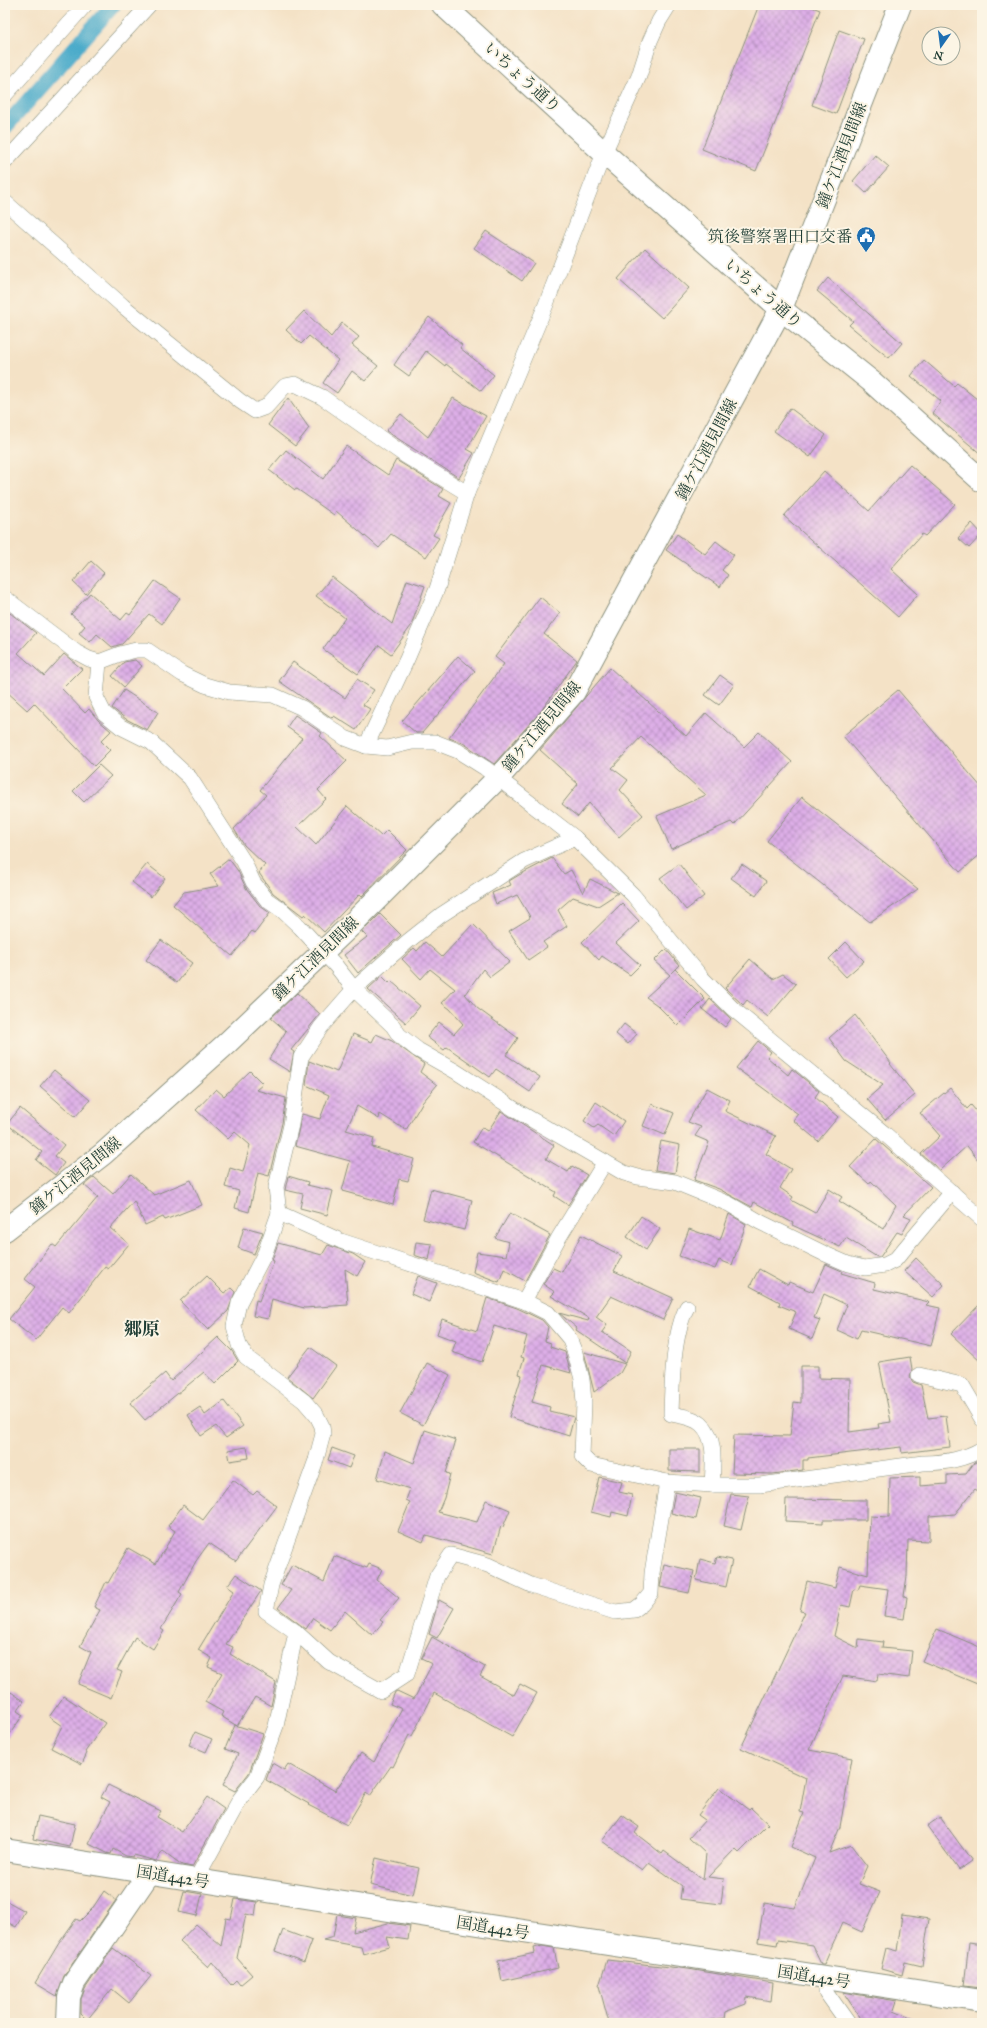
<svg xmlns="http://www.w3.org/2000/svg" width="987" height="2028" font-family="'IM FELL Great Primer','Noto Serif JP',serif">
	<defs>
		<pattern id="building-cross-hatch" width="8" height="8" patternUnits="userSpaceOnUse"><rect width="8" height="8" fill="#ddaee7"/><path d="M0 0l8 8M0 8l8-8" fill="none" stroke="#b38fbc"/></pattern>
	</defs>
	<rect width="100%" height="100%" fill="#fcf5e5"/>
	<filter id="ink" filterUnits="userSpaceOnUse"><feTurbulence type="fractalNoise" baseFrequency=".025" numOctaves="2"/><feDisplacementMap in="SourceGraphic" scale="8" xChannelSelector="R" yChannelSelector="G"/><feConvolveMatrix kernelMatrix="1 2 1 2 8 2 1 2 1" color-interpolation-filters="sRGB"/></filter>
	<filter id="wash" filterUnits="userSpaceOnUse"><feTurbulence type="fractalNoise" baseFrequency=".012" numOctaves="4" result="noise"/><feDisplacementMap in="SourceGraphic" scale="16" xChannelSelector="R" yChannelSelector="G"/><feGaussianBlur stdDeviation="0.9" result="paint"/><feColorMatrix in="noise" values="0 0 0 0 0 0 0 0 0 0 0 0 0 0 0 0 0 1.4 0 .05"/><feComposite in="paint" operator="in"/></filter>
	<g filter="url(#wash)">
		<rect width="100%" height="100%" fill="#f4e2c6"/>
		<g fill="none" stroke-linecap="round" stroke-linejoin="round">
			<polyline stroke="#4babca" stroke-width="16" points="5,127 113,5"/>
		</g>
		<g id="blocks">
			<g fill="url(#building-cross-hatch)">
				<polygon points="759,5 807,5 820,10 756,171 702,149"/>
				<polygon points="839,30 864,39 836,114 812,105"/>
				<polygon points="875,155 889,167 866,193 853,181"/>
				<polygon points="486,231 534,263 522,281 474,248"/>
				<polygon points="645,248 689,288 662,318 618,279"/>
				<polygon points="828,278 902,343 889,358 849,325 853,321 817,291"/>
				<polygon points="304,311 331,337 342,323 359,337 352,345 378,366 365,381 352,371 337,393 323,383 338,360 309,336 301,344 286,330"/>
				<polygon points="429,317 462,345 460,348 494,375 481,391 446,364 445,366 426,351 409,376 394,365 412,338"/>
				<polygon points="924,360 954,386 957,383 982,403 982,455 932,413 941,401 911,376"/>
				<polygon points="288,398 309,428 295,446 268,425"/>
				<polygon points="453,398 486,416 467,449 474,453 459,478 386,431 401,414 428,437"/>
				<polygon points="790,408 826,435 810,457 774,431"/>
				<polygon points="346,446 388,475 396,460 443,489 439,496 451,503 433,535 439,538 426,557 391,534 379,548 336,511 334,515 297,489 295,490 269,470 286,450 323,479"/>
				<polygon points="910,465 955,504 925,536 922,534 891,569 918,594 898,617 784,516 824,471 869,511"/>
				<polygon points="972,523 982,534 969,548 958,538"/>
				<polygon points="677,534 705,554 716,541 734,555 722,570 728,575 720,587 666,550"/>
				<polygon points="91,561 104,573 86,594 73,582"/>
				<polygon points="332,577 392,624 407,580 425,586 411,626 391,654 379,645 358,674 323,649 345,618 316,596"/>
				<polygon points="155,581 180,598 162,624 149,614 122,644 112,647 97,634 90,642 79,633 85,626 71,614 90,593 121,620 127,613 130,615"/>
				<polygon points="540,597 560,613 544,634 577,660 541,711 494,764 463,743 449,738 504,664 495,657"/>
				<polygon points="10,613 36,633 18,653 44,676 64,654 82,669 62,689 85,713 89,709 98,720 111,731 101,741 110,750 94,766 34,703 27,710 5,690 5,619"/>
				<polygon points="458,656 475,671 422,733 416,733 402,721"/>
				<polygon points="135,660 142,666 124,687 112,676 124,662"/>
				<polygon points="293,662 345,698 357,679 374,690 363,705 370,709 356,730 334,716 332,718 279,681"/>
				<polygon points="610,668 686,736 706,713 744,747 759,732 792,762 734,825 731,822 671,849 657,816 706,795 641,737 612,768 628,780 620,790 643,815 619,837 589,803 578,817 562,804 578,784 540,750"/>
				<polygon points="720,675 734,685 719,705 705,695"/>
				<polygon points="124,690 158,712 147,730 126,719 112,708"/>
				<polygon points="898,690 982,788 982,853 960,872 843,736"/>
				<polygon points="295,715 322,733 320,736 347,761 318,790 326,799 297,827 316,845 347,806 381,836 387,830 407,850 362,896 360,894 324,932 305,914 303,916 273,893 259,873 265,865 244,845 234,829 266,795 260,790 302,738 287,727"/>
				<polygon points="99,765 111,776 84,802 73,791"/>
				<polygon points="802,797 918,889 870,922 767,841"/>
				<polygon points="552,858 564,874 571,870 583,893 590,879 618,893 598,906 573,897 558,910 567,926 543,942 547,947 528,960 509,931 530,918 529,915 517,895 496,904 492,893 511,885 509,881 519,875"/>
				<polygon points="229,859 238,871 246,888 260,906 270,913 255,933 252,931 232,956 173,905 184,892 219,886 210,874"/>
				<polygon points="147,864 165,878 151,897 132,882"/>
				<polygon points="679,864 704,896 686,910 660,878"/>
				<polygon points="742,864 766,881 756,896 731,878"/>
				<polygon points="622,903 639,921 616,943 640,965 630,975 602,956 599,960 582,942"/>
				<polygon points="380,914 401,935 358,973 344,955 367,937 362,932"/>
				<polygon points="473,924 510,962 490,977 483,969 465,994 477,1008 518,1038 506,1055 540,1077 530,1092 496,1069 490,1077 447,1047 444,1050 427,1037 439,1022 454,1034 463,1024 450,1009 442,1003 455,989 430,969 421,979 402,959 414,948 417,951 425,942 442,957"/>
				<polygon points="161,940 192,963 177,983 146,960"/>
				<polygon points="846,942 864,961 846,977 829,959"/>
				<polygon points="666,949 679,965 671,973 675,969 705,999 678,1026 657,1005 646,997 670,975 654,961"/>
				<polygon points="750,959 773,979 783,974 796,984 768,1017 747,1000 743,1005 725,988"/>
				<polygon points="382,976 389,983 391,981 420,1006 406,1023 368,989"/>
				<polygon points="297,993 320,1014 291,1050 294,1052 290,1072 269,1059 286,1031 271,1018"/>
				<polygon points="710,999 731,1019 725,1027 702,1009"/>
				<polygon points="855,1015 891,1063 890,1064 915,1095 885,1120 867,1099 883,1085 846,1061 829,1038"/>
				<polygon points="624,1024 637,1034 628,1044 616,1034"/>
				<polygon points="353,1034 372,1042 376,1034 392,1041 424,1064 420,1072 437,1085 422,1103 406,1130 380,1114 379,1119 357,1106 346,1130 374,1138 372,1147 414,1159 408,1181 399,1179 393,1205 342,1191 350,1161 295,1146 302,1114 320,1119 329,1095 306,1085 309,1061 337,1072"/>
				<polygon points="758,1041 771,1052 767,1057 788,1075 792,1069 819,1091 815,1097 838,1117 818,1141 793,1120 798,1114 736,1068"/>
				<polygon points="54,1070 90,1100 75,1117 40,1086"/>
				<polygon points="250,1071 263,1084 256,1090 286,1098 282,1123 269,1176 258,1173 249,1212 235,1208 239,1191 225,1187 230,1168 243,1172 250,1145 235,1132 228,1139 196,1110 216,1089 224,1096"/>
				<polygon points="707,1088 730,1100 725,1111 776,1136 766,1154 791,1169 780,1188 793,1197 791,1200 815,1213 829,1189 842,1197 839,1201 883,1229 896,1205 871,1181 869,1184 850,1167 876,1139 931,1187 904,1215 911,1218 902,1234 897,1232 880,1257 877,1257 846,1238 840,1247 792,1225 793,1223 754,1202 752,1207 719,1189 694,1180 709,1142 695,1136 701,1127 688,1122"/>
				<polygon points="950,1088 967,1109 971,1105 982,1118 982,1165 967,1146 940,1170 921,1154 940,1136 920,1113"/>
				<polygon points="596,1102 624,1121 614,1136 598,1125 594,1128 584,1121"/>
				<polygon points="652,1104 674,1113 665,1135 643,1126"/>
				<polygon points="20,1108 64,1145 55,1156 64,1163 55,1175 36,1160 42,1152 7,1124"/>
				<polygon points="501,1111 554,1145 546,1159 568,1172 572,1166 587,1175 568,1205 554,1196 556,1192 473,1142 482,1127 488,1131"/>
				<polygon points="661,1141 680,1145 675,1173 655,1170"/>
				<polygon points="131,1174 154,1195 191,1180 202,1205 165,1220 163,1217 145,1225 134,1201 110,1228 129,1244 108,1269 105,1267 69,1313 62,1307 36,1340 9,1319 35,1287 25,1279 52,1244 56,1247 98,1197 84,1185 94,1177 113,1194"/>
				<polygon points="288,1176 308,1182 307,1185 333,1191 327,1215 300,1208 303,1194 285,1190"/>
				<polygon points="431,1189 472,1200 464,1230 423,1219"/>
				<polygon points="510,1213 550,1235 525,1281 504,1269 499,1282 473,1272 477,1252 506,1256 509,1242 495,1238"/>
				<polygon points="729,1214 746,1224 732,1265 719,1260 715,1269 679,1256 689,1229 720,1240"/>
				<polygon points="641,1216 660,1229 646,1250 627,1237"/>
				<polygon points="244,1227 263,1232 254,1254 238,1248"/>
				<polygon points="581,1235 622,1256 614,1271 673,1298 663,1320 611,1296 596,1317 607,1325 602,1332 631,1351 625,1363 576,1330 577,1328 559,1313 588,1321 589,1318 551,1296 555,1292 543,1284 553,1268 562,1272"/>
				<polygon points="416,1242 432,1244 429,1260 414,1255"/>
				<polygon points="278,1243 322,1255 328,1245 353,1254 365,1262 357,1276 345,1269 348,1305 304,1308 272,1299 268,1319 253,1316 256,1300 259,1301 274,1261 272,1260"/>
				<polygon points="916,1258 944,1285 933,1297 904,1271"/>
				<polygon points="826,1264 842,1271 841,1273 875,1283 874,1289 929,1302 926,1305 940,1308 931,1346 861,1330 857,1339 837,1330 847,1305 824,1294 814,1318 820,1320 812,1339 789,1329 796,1312 779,1305 780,1302 750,1286 759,1269 788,1285 789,1282 813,1292"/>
				<polygon points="207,1276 224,1293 231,1288 235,1292 228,1311 208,1330 180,1301"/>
				<polygon points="418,1276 437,1283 429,1302 411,1294"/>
				<polygon points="487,1298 517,1308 542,1320 548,1327 545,1341 551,1343 550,1347 565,1352 571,1373 543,1365 532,1402 550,1407 549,1411 574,1417 569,1436 509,1417 522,1375 519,1374 524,1358 521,1357 527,1336 494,1326 482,1362 452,1352 456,1341 437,1334 442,1319 477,1331"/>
				<polygon points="982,1302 982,1363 951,1334"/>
				<polygon points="218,1337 232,1351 238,1361 215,1384 204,1372 145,1420 130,1403 165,1373 171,1381"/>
				<polygon points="310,1347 336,1366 313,1398 287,1377"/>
				<polygon points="584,1352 625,1364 620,1373 594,1392"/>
				<polygon points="910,1357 912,1369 910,1377 913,1382 921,1385 928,1418 946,1416 950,1447 902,1453 901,1447 808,1458 808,1460 803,1460 803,1470 773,1474 732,1473 734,1435 790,1436 794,1402 801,1403 801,1366 818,1366 818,1378 850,1379 849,1432 879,1428 878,1424 891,1422 879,1362"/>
				<polygon points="427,1363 450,1375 423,1425 400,1413"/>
				<polygon points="224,1401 243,1426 226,1438 216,1426 201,1436 188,1415 200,1407 205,1415"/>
				<polygon points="425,1430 456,1440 446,1473 450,1474 444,1498 438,1512 477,1522 486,1500 510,1510 503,1527 501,1526 493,1554 426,1535 423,1542 398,1531 410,1502 406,1500 410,1489 377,1479 385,1451 414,1463"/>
				<polygon points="247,1447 249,1458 230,1461 228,1450"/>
				<polygon points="332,1448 354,1456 349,1468 328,1460"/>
				<polygon points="669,1449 700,1449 700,1472 669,1471"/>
				<polygon points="982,1459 982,1494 975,1489 955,1514 929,1516 929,1541 908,1540 907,1576 904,1596 907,1597 904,1619 884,1616 888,1589 860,1585 858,1590 854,1589 850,1607 841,1605 834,1636 858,1648 859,1639 883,1642 882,1648 912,1651 909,1678 878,1674 877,1681 843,1676 809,1750 852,1758 840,1827 829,1853 851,1845 867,1866 859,1884 880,1892 862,1932 842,1923 824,1964 821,1964 812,1945 778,1940 777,1945 758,1942 764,1903 795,1908 815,1858 791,1847 804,1813 800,1812 806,1778 741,1748 805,1612 800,1611 807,1581 835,1588 840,1567 868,1575 870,1516 889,1517 890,1478 920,1477 920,1486 947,1484 947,1475 966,1474 974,1463"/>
				<polygon points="599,1477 622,1482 619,1492 632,1495 628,1516 612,1512 611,1517 591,1512"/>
				<polygon points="233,1480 253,1495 257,1491 277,1506 236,1561 209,1543 196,1561 179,1592 182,1594 161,1629 164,1631 153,1649 135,1637 117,1670 122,1672 111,1698 78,1684 91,1652 80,1646 100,1610 94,1607 106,1582 108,1583 128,1548 156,1564 175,1531 168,1526 183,1505 203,1520"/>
				<polygon points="675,1492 701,1498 696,1519 671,1513"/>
				<polygon points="731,1494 749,1496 741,1530 724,1526"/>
				<polygon points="786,1499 866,1500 866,1520 823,1520 823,1523 785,1521"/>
				<polygon points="334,1556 367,1568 369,1564 382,1569 377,1580 399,1598 380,1620 383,1622 372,1635 345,1611 330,1630 313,1618 306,1629 278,1608 291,1590 281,1585 292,1565 324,1582"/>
				<polygon points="717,1557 732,1560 726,1587 696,1580 700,1559 715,1563"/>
				<polygon points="664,1564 694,1571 689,1593 660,1587"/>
				<polygon points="236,1574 261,1591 226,1644 233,1647 230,1654 276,1682 271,1706 255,1697 237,1726 221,1716 223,1712 205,1702 222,1673 208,1667 212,1658 198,1650 234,1591 227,1586"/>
				<polygon points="439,1600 454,1608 437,1638 429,1634"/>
				<polygon points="937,1629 982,1648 982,1686 922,1661"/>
				<polygon points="432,1637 485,1667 480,1676 514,1695 520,1684 537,1693 512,1737 434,1693 412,1736 409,1735 393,1767 391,1766 370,1796 366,1793 347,1825 308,1805 309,1804 266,1780 272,1763 284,1770 288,1764 335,1791 361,1753 374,1762 402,1709 390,1704 395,1692 397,1691 414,1699 432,1664 421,1659"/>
				<polygon points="11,1692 24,1701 17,1711 23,1715 5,1741 5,1701"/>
				<polygon points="64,1696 105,1723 85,1752 87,1753 82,1764 51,1748 62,1726 49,1717"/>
				<polygon points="235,1725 263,1734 249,1773 235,1791 223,1785 238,1754 225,1749"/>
				<polygon points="195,1732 212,1739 206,1752 189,1745"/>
				<polygon points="108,1785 161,1811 157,1817 182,1832 207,1797 224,1809 192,1867 182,1865 163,1851 156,1861 134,1855 133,1857 126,1856 113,1849 111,1854 107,1853 89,1844 110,1802 101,1797"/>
				<polygon points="719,1788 749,1810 751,1808 768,1824 739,1853 735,1849 708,1877 724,1879 721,1904 680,1899 682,1886 649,1862 642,1870 602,1841 622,1815 639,1827 635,1833 662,1854 664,1851 703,1880 706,1854 689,1838 705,1820 698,1815"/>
				<polygon points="38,1816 75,1824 70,1847 33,1839"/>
				<polygon points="940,1817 972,1861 959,1870 927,1826"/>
				<polygon points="376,1858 419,1868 413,1895 370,1885"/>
				<polygon points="104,1891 116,1900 64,1976 57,1996 35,1983 59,1943 76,1919 80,1921 92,1909"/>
				<polygon points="184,1891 202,1894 197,1916 179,1912"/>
				<polygon points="235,1899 257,1902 255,1916 246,1914 237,1958 252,1975 240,1985 236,1980 231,1985 212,1962 208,1967 180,1941 196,1924 221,1946 226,1918 231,1919"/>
				<polygon points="5,1900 25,1911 16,1927 5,1921"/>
				<polygon points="337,1915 356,1918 353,1932 388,1923 410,1926 408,1940 387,1937 390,1947 363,1954 361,1947 323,1940 333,1937"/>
				<polygon points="902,1915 929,1919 922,1966 905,1962 902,1975 881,1969 886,1948 897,1951"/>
				<polygon points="283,1930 312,1941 304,1962 275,1951"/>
				<polygon points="969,1942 982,1944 982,1988 964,1986"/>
				<polygon points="542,1946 554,1948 558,1968 502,1981 498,1961 535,1953 534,1948"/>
				<polygon points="113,1948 151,1976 129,2003 112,1989 87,2020 81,2014 81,1999 85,1989"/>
				<polygon points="607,1960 688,1969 773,1983 771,2001 747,1997 746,2004 725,2012 724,2018 696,2023 609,2023 599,1986"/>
				<polygon points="843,1992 897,2001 894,2010 925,2023 864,2023"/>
			</g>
		</g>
	</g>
	<g filter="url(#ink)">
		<use href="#blocks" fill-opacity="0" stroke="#8a907d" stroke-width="1"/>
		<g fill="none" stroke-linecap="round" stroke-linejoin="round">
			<defs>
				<g id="street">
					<polyline points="5,95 85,5"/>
					<polyline points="5,162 149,5"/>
					<polyline points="5,202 123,306 240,401 255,411 266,407 285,386 295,384 322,397 406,456 467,493"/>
					<polyline points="5,598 76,652 89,659 99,662 120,654 136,650 147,650 182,674 205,685 229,692 273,695 302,708 345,738 366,746 387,748 412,742 435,742 458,751 485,768 575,838 633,895 703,979 732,1008 885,1134 982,1219"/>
					<polyline points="99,662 96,697 104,713 121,727 151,742 190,778 244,862 253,882 267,900 283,911 300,927 336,966 354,989 393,1026 399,1035 418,1050 455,1071 522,1114 624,1173 638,1177 675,1182 729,1204 760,1222 823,1253 848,1264 865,1268 885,1265 895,1260 952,1192"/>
					<polyline points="366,746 407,659 437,589 467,493 545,307 604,153 639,76 650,41 659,21 669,5"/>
					<polyline points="575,838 524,861 441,915 407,942 354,989 321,1027 301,1057 291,1125 276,1187 279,1213 265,1253 239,1303 234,1326 239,1345 246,1357 304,1401 317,1416 322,1426 323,1434 316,1460 271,1585 266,1611 296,1632 329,1662 381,1691 407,1674 437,1576 451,1555 488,1565 531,1585 615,1612 634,1610 642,1604 651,1593 652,1573 667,1482"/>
					<path d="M 279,1213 L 341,1241 L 524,1301 L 548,1313 L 569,1338 L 575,1353 L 582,1379 L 584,1402 L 582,1456 L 591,1465 L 614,1470 L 667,1482 L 712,1485 L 760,1485 L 923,1463 C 942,1463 965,1459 982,1449"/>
					<polyline points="524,1301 558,1239 605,1162"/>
					<path d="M 687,1307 C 673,1334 672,1383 671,1414 C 680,1416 693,1417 701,1424 C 717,1438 713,1466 712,1485"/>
					<polyline points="919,1375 962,1385 982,1419"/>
					<polyline points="196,1879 240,1799 257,1777 276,1726 296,1632"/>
					<polyline points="826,1978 826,1992 848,2023"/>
				</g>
				<g id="secondary">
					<polyline points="443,5 604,153 781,309 872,382 982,481"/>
					<polyline points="5,1230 103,1154 226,1044 351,925 499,777 574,692 781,309 900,5"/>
					<polyline points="68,2023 69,1997 74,1983 150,1872"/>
				</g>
				<polyline id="highway" points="5,1850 497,1927 982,2001"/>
			</defs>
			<use href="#street" stroke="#8a907d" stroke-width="16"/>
			<use href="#secondary" stroke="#8a907d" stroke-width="24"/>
			<use href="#highway" stroke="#8a907d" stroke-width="24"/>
			<use href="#street" stroke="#fff" stroke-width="15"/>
			<use href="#secondary" stroke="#fff" stroke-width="22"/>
			<use href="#highway" stroke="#fff" stroke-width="22"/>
		</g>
	</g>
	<defs>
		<symbol id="civic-pin" viewBox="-11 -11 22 30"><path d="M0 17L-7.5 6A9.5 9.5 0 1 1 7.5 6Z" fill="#1f6fb2" stroke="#fcf5e5"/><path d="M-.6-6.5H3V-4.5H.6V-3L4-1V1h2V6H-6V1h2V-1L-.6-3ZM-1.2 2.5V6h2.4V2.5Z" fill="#fff"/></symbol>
	</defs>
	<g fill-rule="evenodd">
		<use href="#civic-pin" x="855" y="225" width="22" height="30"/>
	</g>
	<g text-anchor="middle" stroke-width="4" stroke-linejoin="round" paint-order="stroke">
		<g font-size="16" fill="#1f3d34" stroke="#fcf5e5">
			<text transform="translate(523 77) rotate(42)" y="6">いちょう通り</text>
			<text transform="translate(841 155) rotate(-69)" y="6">鐘ケ江酒見間線</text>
			<text transform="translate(764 293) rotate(41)" y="6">いちょう通り</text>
			<text transform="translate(706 449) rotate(-62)" y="6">鐘ケ江酒見間線</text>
			<text transform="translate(541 726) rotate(-50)" y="6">鐘ケ江酒見間線</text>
			<text transform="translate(315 958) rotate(-44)" y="6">鐘ケ江酒見間線</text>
			<text transform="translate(75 1175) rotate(-39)" y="6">鐘ケ江酒見間線</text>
			<text transform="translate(173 1876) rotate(9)" y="6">国道442号</text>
			<text transform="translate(493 1927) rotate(9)" y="6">国道442号</text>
			<text transform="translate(814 1976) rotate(9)" y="6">国道442号</text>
		</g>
		<g font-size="16" fill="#1f3d34" stroke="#fcf5e5" text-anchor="end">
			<text x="852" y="242">筑後警察署田口交番</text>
		</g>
		<g font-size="18" font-weight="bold" fill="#1f3d34" stroke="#fcf5e5">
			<text x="142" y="1335">郷原</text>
		</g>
	</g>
	<rect width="987" height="2028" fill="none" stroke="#fcf5e5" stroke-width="20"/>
	<g transform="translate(941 46) rotate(194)"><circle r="19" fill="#fcf5e5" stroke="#a4ab9e"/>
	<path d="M0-3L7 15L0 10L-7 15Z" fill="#1f6fb2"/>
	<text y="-6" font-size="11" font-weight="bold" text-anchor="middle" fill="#1f3d34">N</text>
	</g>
</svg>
